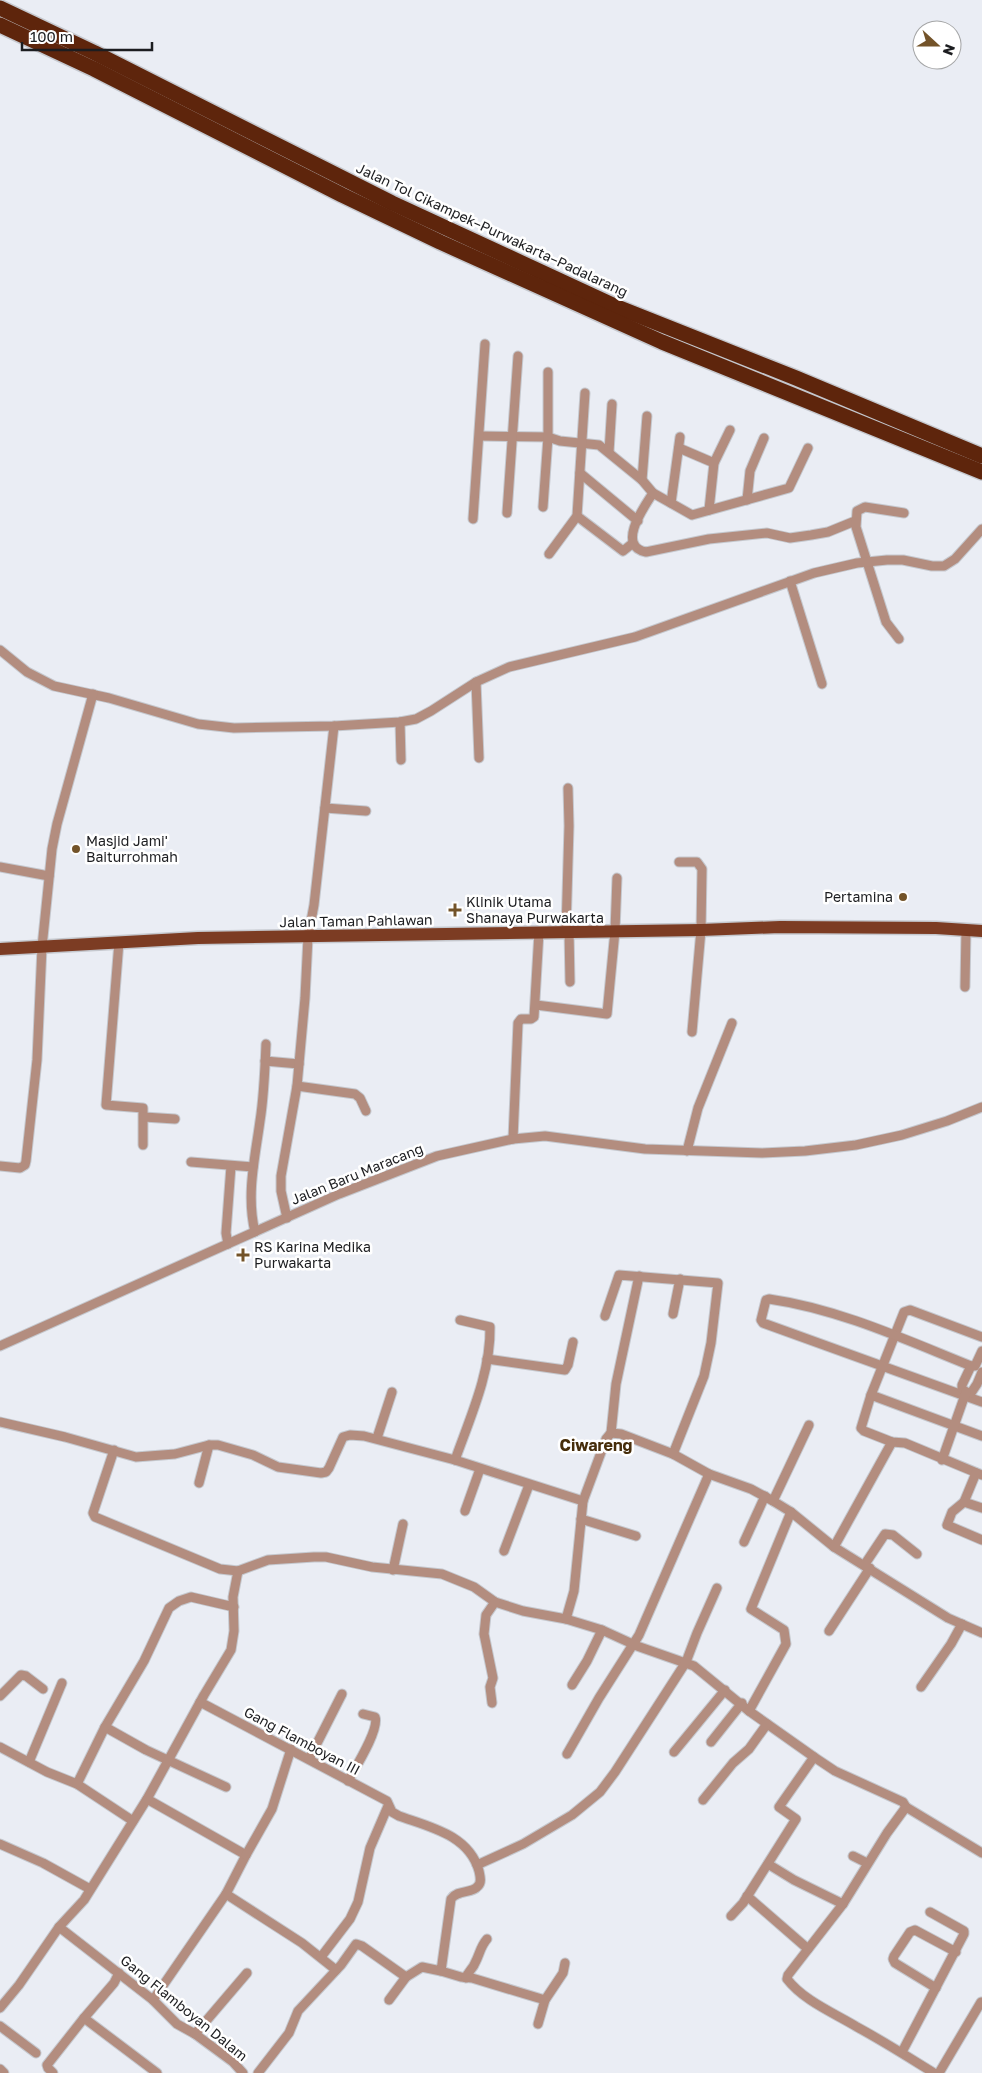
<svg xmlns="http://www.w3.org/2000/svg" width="982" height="2073" font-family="'Golos Text',sans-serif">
	<rect width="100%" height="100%" fill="#eaedf4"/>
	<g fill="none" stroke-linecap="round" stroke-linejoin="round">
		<defs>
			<g id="minor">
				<path d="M 480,436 L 548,437 L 560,441 L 599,445 L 642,480 L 653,493 C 644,507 616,546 646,552 L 709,539 L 767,533 L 790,538 L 811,535 L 828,532 L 855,521"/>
				<polyline points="679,448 714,463"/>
				<polyline points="609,452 612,404"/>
				<polyline points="580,473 638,521"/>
				<polyline points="642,480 647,416"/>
				<polyline points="653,493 692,515 789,488 808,448"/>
				<polyline points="747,500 750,471 764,438"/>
				<polyline points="671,503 680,437"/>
				<polyline points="543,507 548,437 548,372"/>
				<polyline points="709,510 714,463 730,430"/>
				<polyline points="507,513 518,356"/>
				<polyline points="577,516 623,551 633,543"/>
				<polyline points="473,519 485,344"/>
				<polyline points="549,554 577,516 585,393"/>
				<polyline points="790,581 822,684"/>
				<polyline points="899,639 886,622 856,527 857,511 865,507 904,513"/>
				<polyline points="0,650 27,672 54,686 109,698 198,724 234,728 334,726 400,722 416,719 431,711 476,682 509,667 635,637 814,573 857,563 887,560 903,560 932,566 944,566 955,559 982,529"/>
				<polyline points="476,682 479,758"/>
				<polyline points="400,722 401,760"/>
				<polyline points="325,808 366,811"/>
				<polyline points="679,862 697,862 702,869 701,930 692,1032"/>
				<polyline points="0,867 49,876"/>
				<polyline points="566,931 569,826 568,788"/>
				<polyline points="569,931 570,982"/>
				<polyline points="119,942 106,1105 143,1108 143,1145"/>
				<polyline points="965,987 966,930"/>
				<polyline points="536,1005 607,1014 615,931 617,878"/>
				<polyline points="265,1061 299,1064"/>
				<polyline points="297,1086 355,1094 360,1098 366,1111"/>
				<polyline points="144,1117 175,1119"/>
				<polyline points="513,1139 518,1023 521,1019 531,1019 534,1017 539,932"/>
				<polyline points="687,1151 698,1108 732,1023"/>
				<polyline points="191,1162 253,1167"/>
				<polyline points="0,1166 20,1168 25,1165 26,1161 37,1060 42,947 52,849 57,824 93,694"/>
				<polyline points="287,1218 281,1191 281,1176 297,1086 305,998 308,937 314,905 334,726"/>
				<path d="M 255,1232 C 246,1195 255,1158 260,1121 C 264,1096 265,1070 266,1044"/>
				<polyline points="228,1244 226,1233 231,1166"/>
				<polyline points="673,1314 680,1279"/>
				<polyline points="605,1316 619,1275 718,1283 711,1343 704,1376 673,1454"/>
				<polyline points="982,1337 910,1310 904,1312 871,1395 861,1428 864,1431 892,1442 905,1443 982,1475"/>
				<polyline points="0,1346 339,1194 437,1156 513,1139 545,1136 645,1149 762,1153 805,1151 856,1145 902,1135 947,1121 982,1107"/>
				<polyline points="487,1359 565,1370 568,1365 573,1342"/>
				<path d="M 971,1366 C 906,1340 839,1309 769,1299 L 766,1300 L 761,1320 L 763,1323 L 982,1402"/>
				<polyline points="966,1392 962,1389 962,1385 971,1366 975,1366 982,1351"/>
				<polyline points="966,1392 971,1393 977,1384 982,1372"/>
				<polyline points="871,1395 982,1436"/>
				<polyline points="0,1422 65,1437 136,1457 175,1454 209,1445 218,1445 253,1455 278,1467 321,1473 326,1472 329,1468 343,1437 350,1435 364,1436 455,1460 583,1501 606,1439 611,1433 621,1434 673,1454 709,1474 751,1489 773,1501 791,1512 834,1547 948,1618 982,1633"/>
				<polyline points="611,1433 616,1384 639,1276"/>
				<polyline points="377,1438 392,1392"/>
				<polyline points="114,1450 93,1513 95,1517 220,1569 238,1571 268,1560 314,1557 326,1557 372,1567 442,1574 474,1587 495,1602 523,1611 566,1619 602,1630 637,1646 694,1666 749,1711 814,1757 835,1771 903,1802 906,1807 982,1853"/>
				<path d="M 455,1460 C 470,1418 491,1372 490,1327 L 460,1320"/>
				<polyline points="942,1460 966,1392"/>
				<polyline points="976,1473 964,1502 952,1512 947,1525 982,1540"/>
				<polyline points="199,1483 209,1445"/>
				<polyline points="773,1501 809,1425"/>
				<polyline points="964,1502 982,1508"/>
				<polyline points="465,1511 480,1469"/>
				<polyline points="581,1519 636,1536"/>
				<polyline points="744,1542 765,1496"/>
				<polyline points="834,1547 892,1442"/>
				<polyline points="504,1551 529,1485"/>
				<polyline points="865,1564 885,1534 893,1535 917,1554"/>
				<polyline points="393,1570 403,1524"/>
				<polyline points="566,1619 574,1591 583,1501"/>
				<polyline points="829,1631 870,1568"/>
				<polyline points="572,1685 587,1661 602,1630"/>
				<polyline points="921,1687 951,1644 962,1624"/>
				<polyline points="0,1696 21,1675 26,1676 43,1689"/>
				<path d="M 200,1702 L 387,1801 L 392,1812 L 399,1816 C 430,1827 469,1835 479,1871 C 480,1876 482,1882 478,1886 C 472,1894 458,1889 451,1899 L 441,1971 L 422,1967 L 406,1977 L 362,1946 L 356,1944 L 341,1965 L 298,2011 L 289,2033 L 258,2073"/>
				<polyline points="492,1703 490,1687 493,1678 484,1634 486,1615 495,1602"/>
				<polyline points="749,1711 786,1644 784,1630 751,1609 791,1512"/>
				<polyline points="105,1727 146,1750 226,1787"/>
				<polyline points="711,1742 742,1703"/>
				<polyline points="0,1747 47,1772 77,1784 133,1821"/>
				<polyline points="674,1752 725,1690"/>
				<polyline points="567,1754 599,1698 639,1635 709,1474"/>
				<polyline points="309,1759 342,1694"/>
				<polyline points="29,1762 62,1683"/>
				<path d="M 348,1781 C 354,1770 380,1729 375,1717 L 363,1714"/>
				<polyline points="77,1784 105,1727 144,1661 169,1608 179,1601 191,1597 234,1607"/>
				<polyline points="147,1799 246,1855 226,1894 302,1943 336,1970"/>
				<polyline points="703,1800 733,1763 749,1749 767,1724"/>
				<path d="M 906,1807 L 887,1833 L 843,1904 L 788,1975 L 787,1979 C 804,2001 834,2013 857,2027 C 883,2041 908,2057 934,2073"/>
				<polyline points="0,1844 43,1863 90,1889"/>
				<polyline points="246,1855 272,1809 291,1749"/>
				<polyline points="853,1856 867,1863"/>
				<polyline points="768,1864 794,1880 843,1904"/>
				<polyline points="477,1865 523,1844 572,1815 600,1792 615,1772 686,1662 697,1633 717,1588"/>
				<polyline points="747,1896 808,1949"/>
				<polyline points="731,1916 743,1903 796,1819 779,1807 814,1757"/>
				<polyline points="59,1927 153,2000 177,2024 195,2034 233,2062 243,2073"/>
				<polyline points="321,1957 350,1919 358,1902 370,1848 388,1806"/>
				<polyline points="441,1971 461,1977 472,1978 545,2000"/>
				<path d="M 466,1978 C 468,1971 473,1969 475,1963 C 480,1954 480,1947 487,1939"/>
				<polyline points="936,1988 895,1963 893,1959 894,1956 910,1932 915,1930 956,1952"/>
				<polyline points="153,2000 226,1894"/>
				<polyline points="389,2000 406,1977"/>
				<polyline points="0,2008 19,1985 59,1927 84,1900 147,1799 204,1695 231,1650 234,1631 233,1597 238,1571"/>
				<polyline points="84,2018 157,2073"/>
				<polyline points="538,2024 545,2000 563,1973 565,1963"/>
				<polyline points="0,2026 36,2053"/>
				<polyline points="195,2034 247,1973"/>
				<polyline points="902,2052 964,1934 964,1931 930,1912"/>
				<polyline points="0,2069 4,2073"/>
				<polyline points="53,2073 48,2068 47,2065 84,2018 114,1983 119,1973"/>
				<polyline points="939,2073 981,2002"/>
			</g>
			<polyline id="primary" points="0,949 198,938 701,930 780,927 936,928 982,931"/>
			<g id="motorway">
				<polyline points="0,8 95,53 392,203 617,307 796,378 982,456"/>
				<polyline points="0,25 94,69 342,195 440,242 662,342 982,472"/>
			</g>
		</defs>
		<use href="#minor" stroke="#c5c8ce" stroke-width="11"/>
		<use href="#primary" stroke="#c5c8ce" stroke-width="15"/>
		<use href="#motorway" stroke="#c5c8ce" stroke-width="18"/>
		<use href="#minor" stroke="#b38d7f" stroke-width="9"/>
		<use href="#primary" stroke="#7c3c23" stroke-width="12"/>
		<use href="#motorway" stroke="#5e250c" stroke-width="15"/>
	</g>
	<g fill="#735329" stroke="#fff" stroke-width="2">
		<circle cx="76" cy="849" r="5"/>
		<circle cx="903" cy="897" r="5"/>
		<path d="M452.5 902.5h5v5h5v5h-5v5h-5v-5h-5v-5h5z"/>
		<path d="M240.5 1247.5h5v5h5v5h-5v5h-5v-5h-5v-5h5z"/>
	</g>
	<g text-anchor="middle" stroke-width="5" stroke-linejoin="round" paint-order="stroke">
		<g font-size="14" fill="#1c1d20" stroke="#fff">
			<text transform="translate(492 230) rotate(25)" y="5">Jalan Tol Cikampek–Purwakarta–Padalarang</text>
			<text transform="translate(356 921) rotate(-1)" y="5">Jalan Taman Pahlawan</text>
			<text transform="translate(357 1174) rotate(-22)" y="5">Jalan Baru Maracang</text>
			<text transform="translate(302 1741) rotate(28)" y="5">Gang Flamboyan III</text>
			<text transform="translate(184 2008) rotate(39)" y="5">Gang Flamboyan Dalam</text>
		</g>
		<g font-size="14" fill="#1c1d20" stroke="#fff" text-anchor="start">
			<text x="86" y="846">Masjid Jami'<tspan x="86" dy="16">Baiturrohmah</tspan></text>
			<text x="893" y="902" text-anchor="end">Pertamina</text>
			<text x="466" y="907">Klinik Utama<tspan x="466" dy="16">Shanaya Purwakarta</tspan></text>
			<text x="254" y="1252">RS Karina Medika<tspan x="254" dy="16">Purwakarta</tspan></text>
		</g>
		<g font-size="16" font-weight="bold" fill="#462d0a" stroke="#fff">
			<text x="596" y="1451">Ciwareng</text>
		</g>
	</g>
	<g transform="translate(937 45) rotate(111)"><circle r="24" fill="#ffffff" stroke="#a4a5a6"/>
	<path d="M0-4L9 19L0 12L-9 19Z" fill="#735329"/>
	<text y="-8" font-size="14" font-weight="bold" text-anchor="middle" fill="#1c1d20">N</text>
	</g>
	<path d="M22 42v8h130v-8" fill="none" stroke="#1c1d20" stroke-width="2.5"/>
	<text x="30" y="42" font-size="15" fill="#1c1d20" stroke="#ffffff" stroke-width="4" paint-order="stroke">100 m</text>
</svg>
